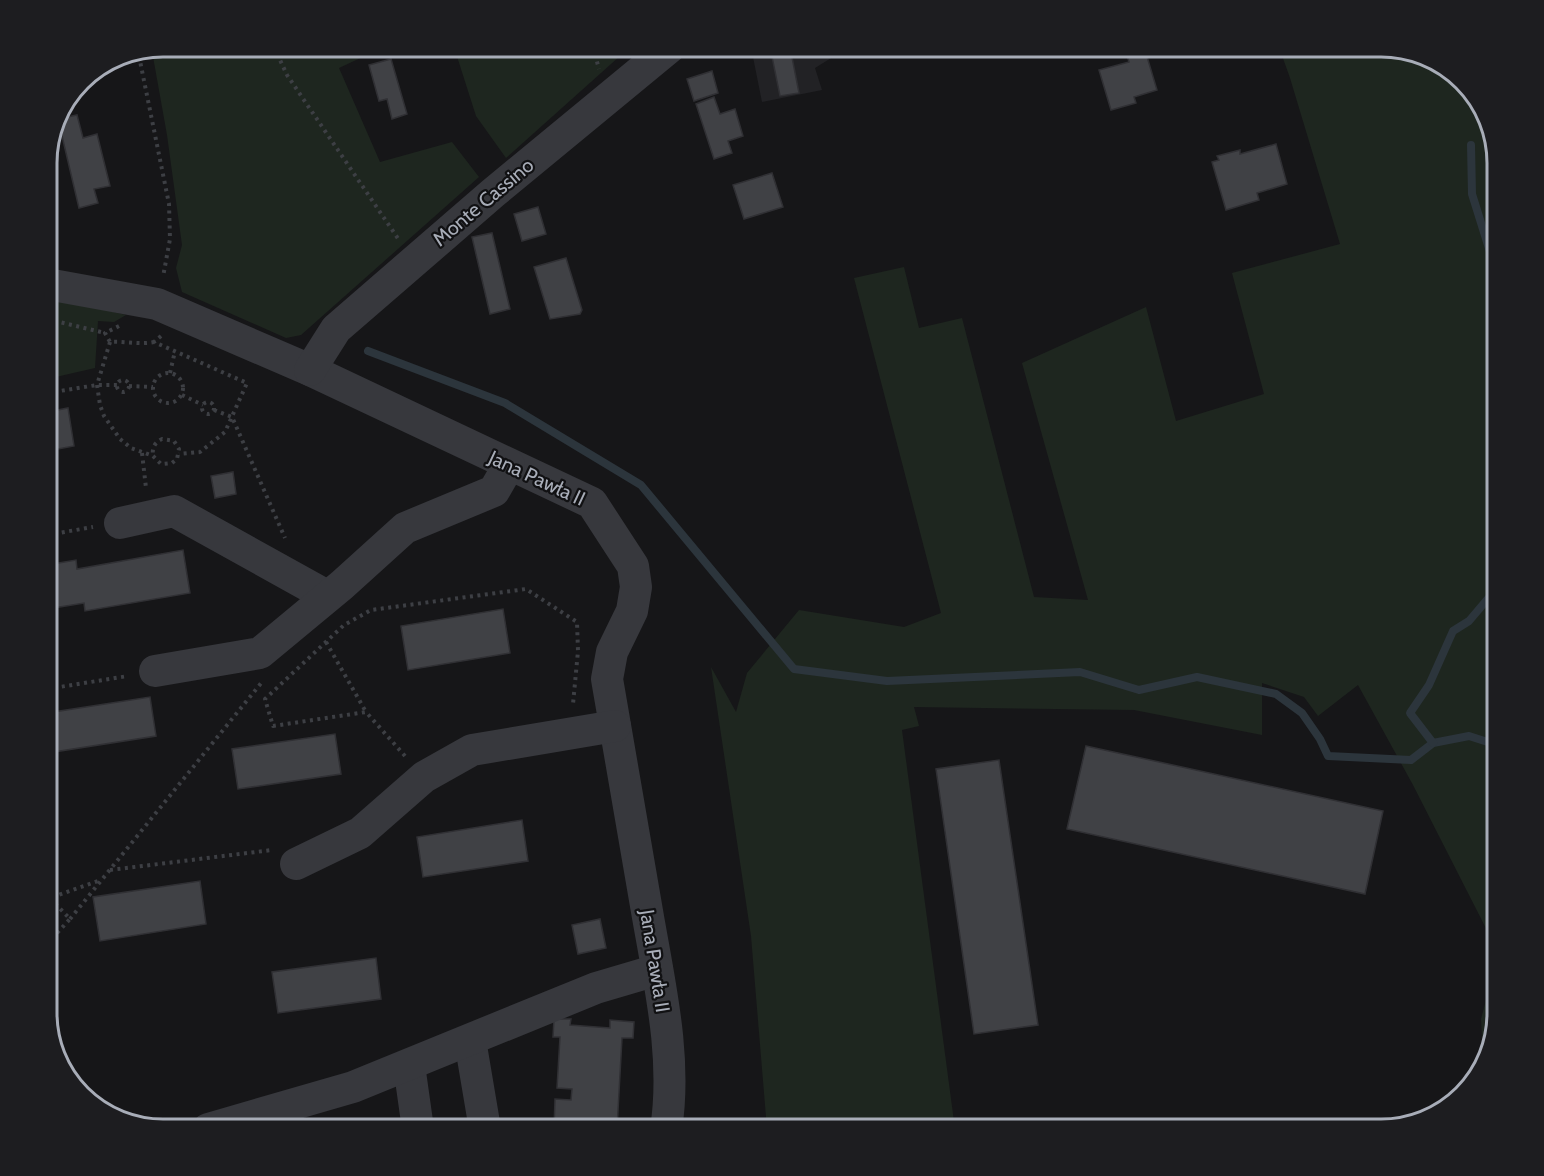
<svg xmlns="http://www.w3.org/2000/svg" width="1544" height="1176" font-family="Cabin,sans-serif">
	<rect width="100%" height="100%" fill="#161618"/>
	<polygon fill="#222225" points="751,47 849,47 815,68 822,90 762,102"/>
	<g fill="#1e261f">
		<polygon points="163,47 384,47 339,68 380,162 452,142 479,177 301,335 286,338 182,292 176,268 182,245 167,135 152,51"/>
		<polygon points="454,47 630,47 506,158 476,116"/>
		<polygon points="1279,47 1381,47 1452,71 1486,112 1497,163 1497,950 1413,785 1358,685 1318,716 1304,697 1262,683 1262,735 1134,710 914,707 919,726 902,730 955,1129 767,1129 751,936 711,667 736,712 747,673 799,610 904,627 941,613 854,278 904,267 919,328 962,318 1034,597 1088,600 1022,363 1146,307 1176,421 1264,394 1232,273 1340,244 1290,78"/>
		<polygon points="47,300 89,306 126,315 114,322 98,321 95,368 47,379"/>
		<polygon points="1497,959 1497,1013 1483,1055 1481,1019"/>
	</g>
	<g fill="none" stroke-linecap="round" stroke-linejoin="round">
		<g stroke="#2c353c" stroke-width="8">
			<polyline points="1471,145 1472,194 1497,274"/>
			<polyline points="368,351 505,403 641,485 794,669 887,681 1080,672 1139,690 1197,677 1276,694 1302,713 1320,739 1328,756 1411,760 1433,743 1469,736 1497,745"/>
			<polyline points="1433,743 1410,713 1429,685 1453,631 1469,621 1497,588"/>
		</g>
	</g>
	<g fill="#404145" stroke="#303034" stroke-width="1.5">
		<polygon points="770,47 790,47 799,93 780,96"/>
		<polygon points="1145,50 1157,90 1134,97 1136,103 1111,110 1099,70 1129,62 1127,55"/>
		<polygon points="391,59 407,114 392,119 387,99 379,101 369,65"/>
		<polygon points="712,71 718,93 694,101 687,79"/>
		<polygon points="714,97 720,114 735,109 743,136 728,141 732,153 714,159 696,104"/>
		<polygon points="77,115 83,138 97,134 110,186 94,189 98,203 79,208 58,119"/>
		<polygon points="1276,144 1287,184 1257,193 1259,200 1226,210 1212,162 1219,160 1217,156 1240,150 1240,154"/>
		<polygon points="772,173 783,207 744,219 733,185"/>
		<polygon points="538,207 546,234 522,241 514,214"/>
		<polygon points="492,233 510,309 490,314 472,237"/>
		<polygon points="566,258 582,310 580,314 550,319 534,267"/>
		<polygon points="68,408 74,446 47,451 47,412"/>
		<polygon points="233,472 236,494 215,498 211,476"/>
		<polygon points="183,550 190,593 85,611 84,603 47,609 47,565 76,560 77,569"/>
		<polygon points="503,609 510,653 408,670 401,626"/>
		<polygon points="150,697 156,736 47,753 47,713"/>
		<polygon points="335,734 341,774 238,789 232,749"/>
		<polygon points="1086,746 1383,811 1365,894 1067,829"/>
		<polygon points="999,760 1038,1025 974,1034 936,769"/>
		<polygon points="522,820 528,861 423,877 417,837"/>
		<polygon points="200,881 206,924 100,941 93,897"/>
		<polygon points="600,919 606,948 578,954 572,925"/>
		<polygon points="376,958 381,999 278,1013 272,972"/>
		<polygon points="554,1019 571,1019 570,1025 610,1028 610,1020 634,1022 633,1038 622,1038 617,1129 554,1129 555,1099 571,1100 572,1089 557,1088 560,1037 553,1037"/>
	</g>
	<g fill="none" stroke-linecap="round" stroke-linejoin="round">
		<g stroke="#3d3f44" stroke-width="4" stroke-dasharray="3 4.5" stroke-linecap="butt">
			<polyline points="274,47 287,75 399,240"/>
			<polyline points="593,47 599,69"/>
			<polyline points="139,56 169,204 170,239 163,277"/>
			<polyline points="47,319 105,333"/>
			<path d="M 119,326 L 105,333 L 110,342 C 125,341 139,345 154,342"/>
			<polyline points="161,336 154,342 247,383 225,432 200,452 179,454"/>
			<path d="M 110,342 L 97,385 L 100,405 L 104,416 L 120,439 L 131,448 L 153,456 L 161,464 L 172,463 L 177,459 L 179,449 L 174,441 L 162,439 C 154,443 152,448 153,456"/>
			<circle cx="168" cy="388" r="15"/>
			<polyline points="170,373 175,351"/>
			<circle cx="123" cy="386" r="6"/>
			<polyline points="129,386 153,387"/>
			<polyline points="47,393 97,385 117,385"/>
			<polyline points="182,395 203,405"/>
			<circle cx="208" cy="408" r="6"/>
			<polyline points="214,410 232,417 285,538"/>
			<polyline points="142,453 146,488"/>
			<polyline points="47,535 93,527"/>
			<polyline points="326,642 366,712"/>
			<polyline points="47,689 128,676"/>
			<polyline points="405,756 366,712 273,726 265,699 344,625 371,610 526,589 577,622 578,651 573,704"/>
			<polyline points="110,870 272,850"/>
			<polyline points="47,894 50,898 101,880"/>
			<polyline points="70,919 262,682"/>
			<polyline points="47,944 70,919 50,898 47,899"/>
		</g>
		<g stroke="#37383d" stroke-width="32">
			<path d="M 47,284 L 157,304 L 310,370 L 592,503 L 633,566 L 636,587 L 632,611 L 612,652 L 607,679 C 620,758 634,837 648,917 C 660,986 677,1059 666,1129"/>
			<polyline points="310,370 336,329 493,193 670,47"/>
			<polyline points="120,523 174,511 327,596"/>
			<polyline points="155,671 260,653 342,585 405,528 494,491 509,465"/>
			<polyline points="296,864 360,833 424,777 472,750 615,726"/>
			<polyline points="470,1040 485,1129"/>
			<polyline points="409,1065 418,1129"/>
			<polyline points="208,1129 353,1087 596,988 657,970"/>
		</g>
	</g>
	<g text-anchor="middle" stroke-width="4.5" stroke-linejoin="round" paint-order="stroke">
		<g font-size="20" fill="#a8adb8" stroke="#111113">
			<text transform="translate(483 202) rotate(-40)" y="7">Monte Cassino</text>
			<text transform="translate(537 478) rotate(25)" y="7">Jana Pawła II</text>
			<text transform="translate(655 961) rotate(81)" y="7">Jana Pawła II</text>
		</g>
	</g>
	<path d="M0 0H1544V1176H0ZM163 57H1381A106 106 0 0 1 1487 163V1013A106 106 0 0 1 1381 1119H163A106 106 0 0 1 57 1013V163A106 106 0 0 1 163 57Z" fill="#1d1d20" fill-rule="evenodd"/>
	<path fill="none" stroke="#a8adb8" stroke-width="3" d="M163 57H1381A106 106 0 0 1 1487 163V1013A106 106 0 0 1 1381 1119H163A106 106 0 0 1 57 1013V163A106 106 0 0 1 163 57Z"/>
</svg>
